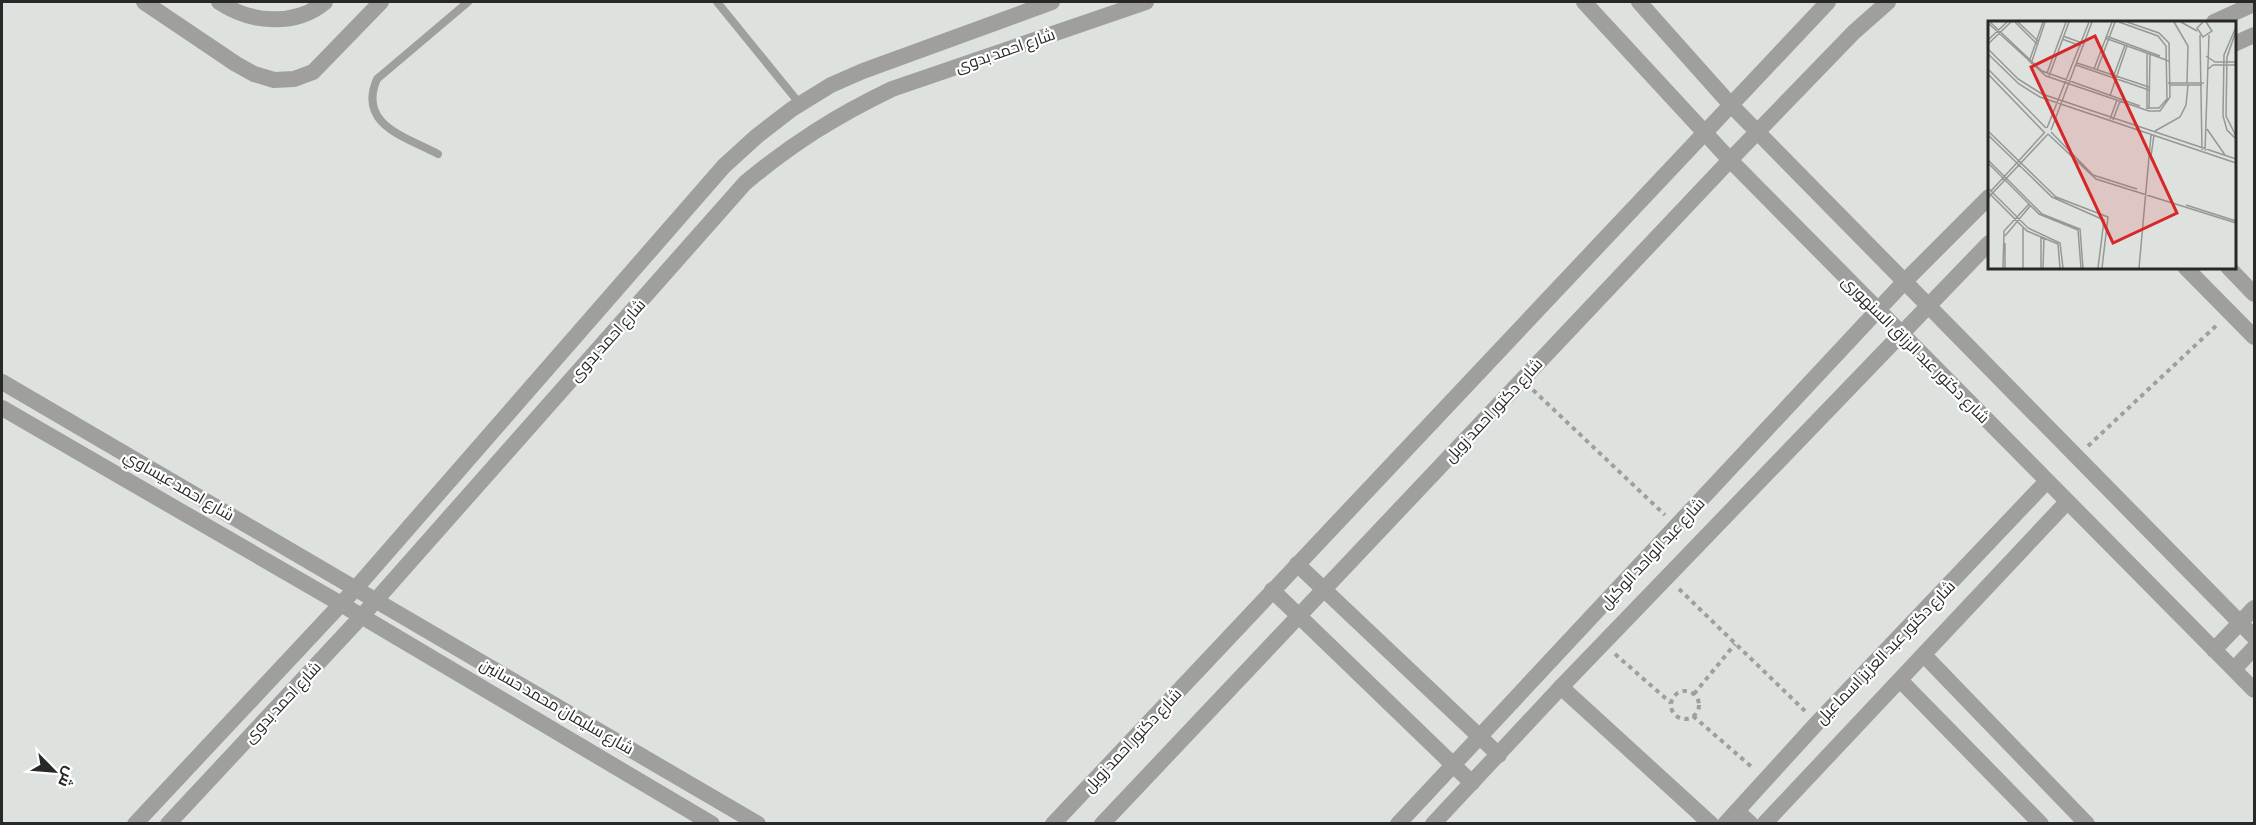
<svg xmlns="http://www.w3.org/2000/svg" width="2256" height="825" font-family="'Sofia Sans Condensed',Cairo,sans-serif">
	<rect width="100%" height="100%" fill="#dee2df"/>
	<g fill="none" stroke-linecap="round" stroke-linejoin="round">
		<g stroke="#9da09e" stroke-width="4" stroke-dasharray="4.5 4.5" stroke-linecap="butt">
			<polyline points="1533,390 1665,515"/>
			<polyline points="2088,446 2218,324"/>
			<polyline points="1679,589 1805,711"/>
			<polyline points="1615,654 1671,703"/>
			<circle cx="1685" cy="705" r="14"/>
			<polyline points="1694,694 1735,644"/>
			<polyline points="1693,716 1754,769"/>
		</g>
		<g stroke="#9f9f9e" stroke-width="8">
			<polyline points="717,2 800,104"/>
			<path d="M 438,154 C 406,137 357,125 377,79 L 468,2"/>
		</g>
		<g stroke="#9f9f9e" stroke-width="16">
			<polyline points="1584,2 1730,160 2254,690"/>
			<polyline points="1639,2 1730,104 2254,637"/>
			<polyline points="2214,22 2254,4"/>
			<polyline points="2234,44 2254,35"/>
			<polyline points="2185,267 2254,337"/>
			<polyline points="2228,267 2254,294"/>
			<polyline points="2,382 758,824"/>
			<polyline points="2,408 341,604 712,824"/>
			<polyline points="1297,564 1499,755"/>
			<polyline points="1272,590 1472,783"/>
			<polyline points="2214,650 2254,608"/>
			<polyline points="1924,655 2087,824"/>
			<polyline points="2234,669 2254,648"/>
			<polyline points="1900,680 2041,824"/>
			<polyline points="1561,687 1711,824"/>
			<polyline points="1737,811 1751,824"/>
			<polyline points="1398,824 1905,281 1989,197"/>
			<polyline points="1433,824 1561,687 1989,243"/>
			<polyline points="1725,824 1817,723 2047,481"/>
			<polyline points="1764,824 2067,502"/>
		</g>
		<g stroke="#9f9f9e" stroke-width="16">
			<polyline points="144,2 236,64 254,74 274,80 294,79 313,72 381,2"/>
			<path d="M 219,2 C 250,23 295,27 325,2"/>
			<polyline points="135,824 356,588 724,166 757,136 792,109 831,85 863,71 1052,2"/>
			<path d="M 168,824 L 361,617 L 745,183 C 793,143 836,116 892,89 L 1146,2"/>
			<polyline points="1053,824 1828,2"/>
			<polyline points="1102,824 1730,160 1854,32 1888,2"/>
		</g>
	</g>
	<g text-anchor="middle" stroke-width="4.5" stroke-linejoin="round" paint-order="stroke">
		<g font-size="16" fill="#272827" stroke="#fff">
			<text transform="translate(1005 50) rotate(-19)" y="6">شارع احمد بدوى</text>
			<text transform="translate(607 340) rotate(-48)" y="6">شارع احمد بدوى</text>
			<text transform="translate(1916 349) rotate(45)" y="6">شارع دكتور عبد الرزاق السنهورى</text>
			<text transform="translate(1493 410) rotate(-47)" y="6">شارع دكتور احمد زويل</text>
			<text transform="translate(179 485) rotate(30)" y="6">شارع احمد عيساوي</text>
			<text transform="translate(1652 553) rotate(-47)" y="6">شارع عبد الواحد الوكيل</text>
			<text transform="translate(1885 652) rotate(-46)" y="6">شارع دكتور عبد العزيز اسماعيل</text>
			<text transform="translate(282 702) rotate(-47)" y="6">شارع احمد بدوى</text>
			<text transform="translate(557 706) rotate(30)" y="6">شارع سليمان محمد حسانين</text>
			<text transform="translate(1132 740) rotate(-47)" y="6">شارع دكتور احمد زويل</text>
		</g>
	</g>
	<g transform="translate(1988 21)">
		<rect width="248" height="248" fill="#dee2df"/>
		<path fill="none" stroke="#959895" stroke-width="1.5" d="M 2,1 L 54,50 L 152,85M 27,1 L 49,23M 30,1 L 50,20M 131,1 L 170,15 L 178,25 L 179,78 L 171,87 L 159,87M 186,1 L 200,25 L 199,62M 193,1 L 209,10M 215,1 L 209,7 L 215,16 L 224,10 L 218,1M 0,2 L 58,55 L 161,90 L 172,90 L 182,76 L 181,22 L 171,12 L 139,1M 248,6 L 236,34 L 235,95 L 239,109 L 248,118M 248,10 L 239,36 L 238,95 L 248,115M 212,14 L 214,129M 75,15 L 94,22M 118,15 L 172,35M 117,17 L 181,40M 74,18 L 93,25M 0,19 L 19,1M 0,23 L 23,1M 0,28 L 30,58 L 54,73 L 248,138M 0,33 L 31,63 L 52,76 L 248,142M 218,35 L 227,41 L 248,41M 41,41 L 55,1M 89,42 L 161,66M 43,43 L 57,1M 88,44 L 161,69M 0,48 L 58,107M 106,48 L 124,1M 109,49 L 127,1M 219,49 L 225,44 L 248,44M 59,52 L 78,1M 0,53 L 56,111M 126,54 L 137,24M 61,55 L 81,1M 180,62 L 216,62M 181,64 L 214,64M 122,75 L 139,25M 159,88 L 159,32M 161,88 L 162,32M 122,98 L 129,79M 125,99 L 132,80M 59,107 L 101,1M 219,108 L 237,134M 63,109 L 104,1M 0,110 L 68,176 L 120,196 L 114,247M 167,110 L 192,96 L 198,84 L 200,64M 63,111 L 105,154 L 149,168M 60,113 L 108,158 L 248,202M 0,114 L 64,176 L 116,199 L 110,247M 217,130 L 221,14M 163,135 L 166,114M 0,139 L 54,193 L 92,208 L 95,247M 0,142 L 51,193 L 90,209 L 93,247M 0,167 L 40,207 L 72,222 L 75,247M 3,170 L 57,111M 0,171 L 39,210 L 70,223 L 72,247M 0,177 L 60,113M 198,184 L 248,200M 17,215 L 43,184M 15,247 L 16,210 L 41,183M 17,247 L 17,222M 35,247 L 35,207M 53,247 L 53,215M 55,247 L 56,216M 151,247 L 163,114"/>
		<path fill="#d62828" fill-opacity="0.15" stroke="#d62828" stroke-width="3" d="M 107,15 L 189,192 L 125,222 L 43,46 Z"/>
		<rect width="248" height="248" fill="none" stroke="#272827" stroke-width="3"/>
	</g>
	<rect width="2256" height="825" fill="none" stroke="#272827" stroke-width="6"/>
	<g transform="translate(54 771) rotate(115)" stroke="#ffffff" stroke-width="4.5" paint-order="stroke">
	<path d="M0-4.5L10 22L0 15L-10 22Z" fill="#272827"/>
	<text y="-9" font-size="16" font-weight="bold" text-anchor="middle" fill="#272827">ش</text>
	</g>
</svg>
